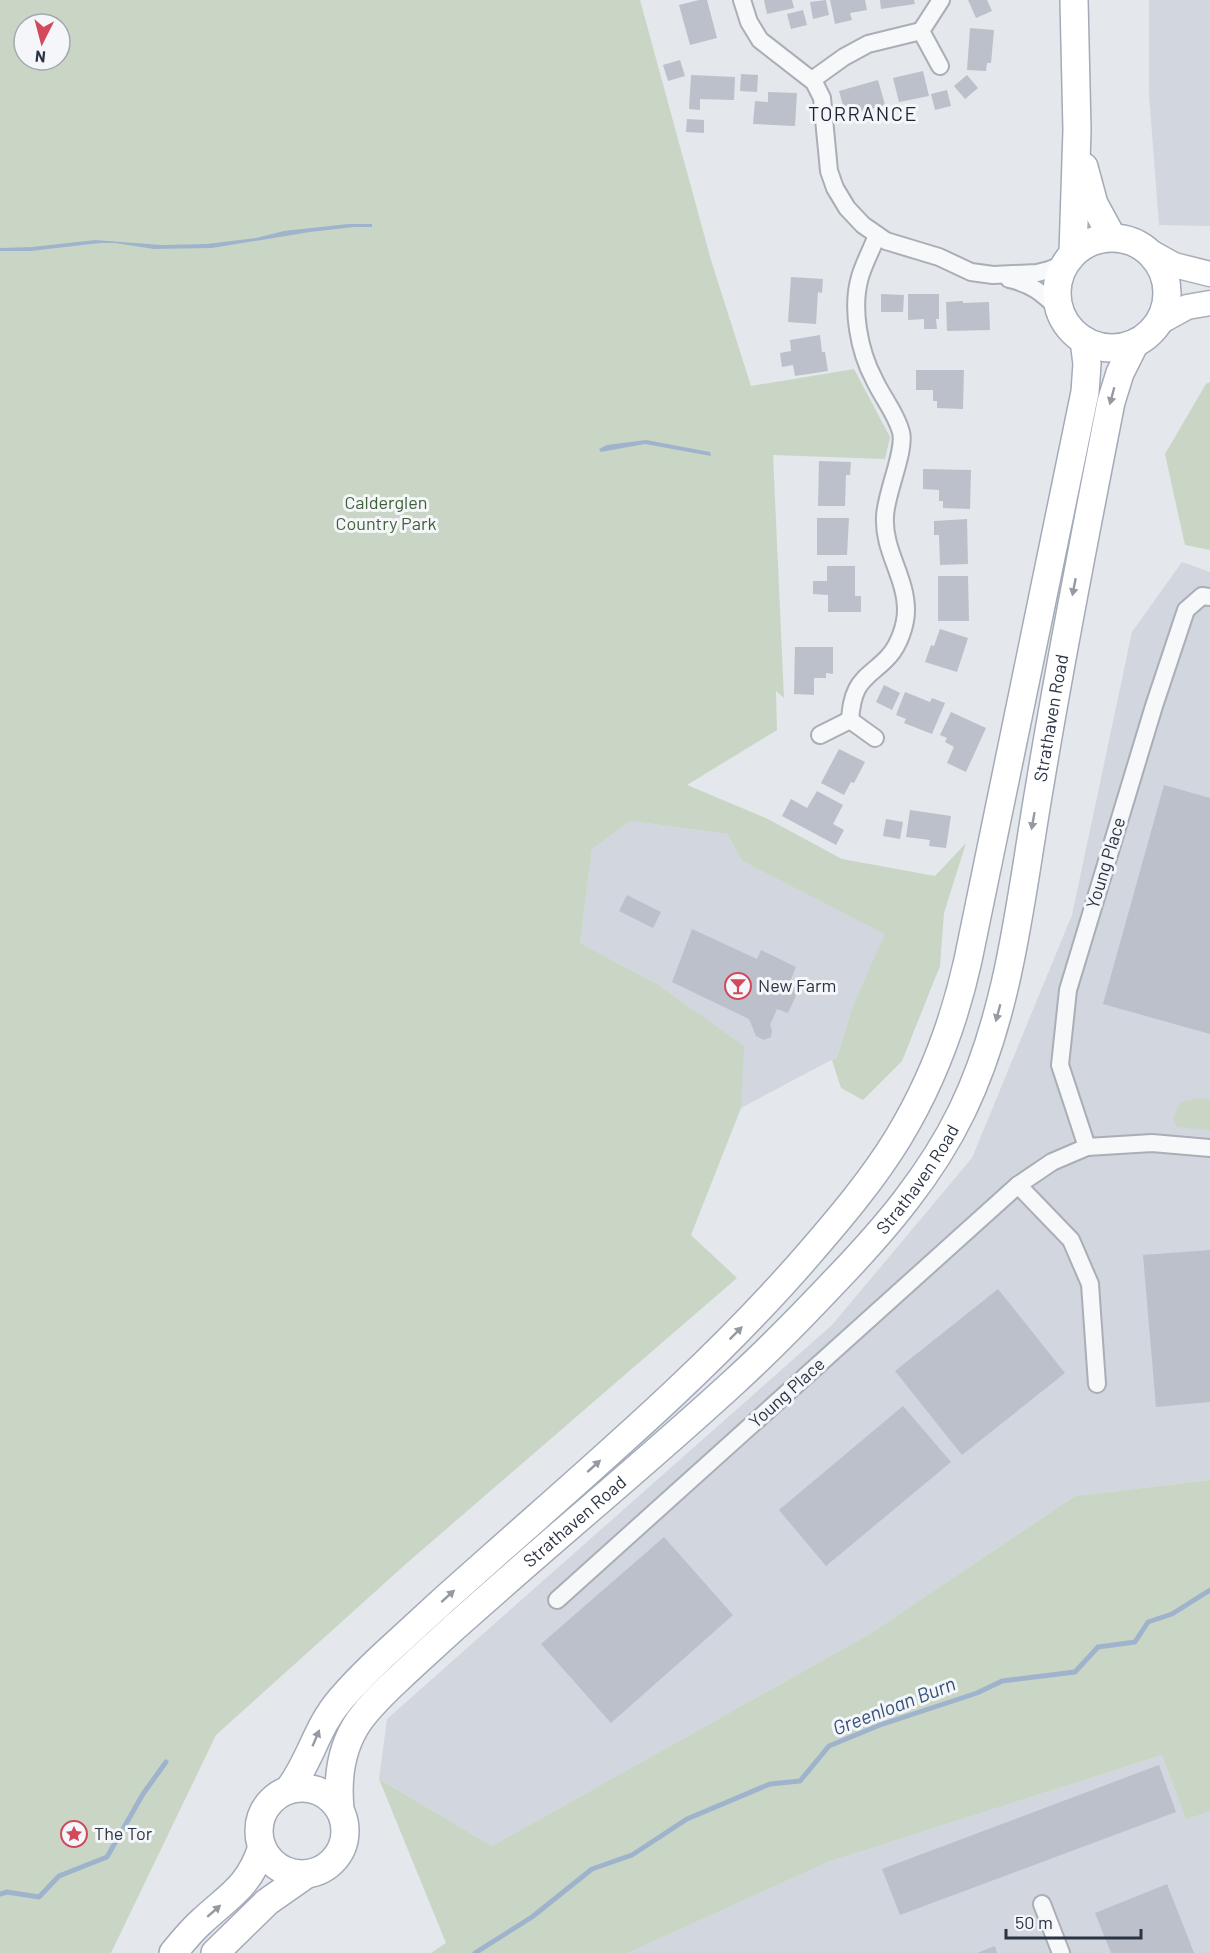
<svg xmlns="http://www.w3.org/2000/svg" width="1210" height="1953" font-family="Barlow,sans-serif">
	<rect width="100%" height="100%" fill="#e4e7ec"/>
	<g fill="#d2d6de">
		<polygon points="1149,0 1210,0 1210,226 1159,225 1149,94"/>
		<polygon points="1182,562 1210,572 1210,1480 1075,1496 868,1635 492,1846 379,1779 387,1719 832,1325 972,1158 1072,915 1132,632"/>
		<polygon points="631,821 727,834 742,861 886,934 852,1008 837,1057 741,1108 743,1046 657,984 580,943 592,849"/>
		<polygon points="1162,1755 1186,1820 1210,1811 1210,1953 628,1953 828,1862"/>
	</g>
	<g fill="#c9d6c5" fill-rule="evenodd">
		<path d="M 0,0 L 640,0 L 711,260 L 751,386 L 854,369 L 890,437 L 885,459 L 773,455 L 784,698 L 776,691 L 777,730 L 687,785 L 766,818 L 842,859 L 935,876 L 966,843 L 944,913 L 940,966 L 902,1061 L 863,1100 L 841,1088 L 832,1060 L 837,1057 L 852,1008 L 885,934 L 742,861 L 727,834 L 631,821 L 592,849 L 580,943 L 657,984 L 744,1046 L 741,1108 L 691,1235 L 737,1278 L 407,1563 L 216,1735 L 111,1953 L 0,1953 ZM 24,24 L 60,24 L 60,60 L 24,60 Z"/>
		<polygon points="1210,382 1210,550 1185,545 1165,454 1206,384"/>
		<polygon points="1202,1098 1210,1100 1210,1130 1177,1127 1173,1117 1181,1102"/>
		<polygon points="1210,1480 1210,1811 1186,1820 1162,1755 828,1862 628,1953 431,1953 446,1943 379,1779 492,1846 868,1635 1075,1496"/>
	</g>
	<g fill="#9fb4cc">
		<polygon points="348,224 372,224 372,227 354,227 310,232 212,248 154,249 115,243 100,243 31,251 0,251 0,248 32,247 95,240 161,245 207,244 256,238 284,231"/>
		<polygon points="646,440 710,452 711,456 645,444 601,452 599,449 607,445"/>
	</g>
	<g fill="none" stroke-linecap="round" stroke-linejoin="round">
		<g stroke="#9fb4cc" stroke-width="5">
			<polyline points="0,1894 7,1892 39,1897 59,1876 107,1857 143,1794 166,1762"/>
			<polyline points="475,1953 532,1917 592,1869 632,1855 687,1819 770,1784 800,1781 829,1746 880,1725 977,1693 1002,1681 1075,1672 1098,1647 1135,1642 1148,1622 1172,1614 1210,1590"/>
		</g>
	</g>
	<g fill="#bbc0ca">
		<polygon points="699,0 707,0 717,38 690,45 679,5"/>
		<polygon points="764,0 792,0 794,8 767,14"/>
		<polygon points="826,0 829,15 813,19 810,2"/>
		<polygon points="830,0 865,0 867,10 850,13 852,20 835,24"/>
		<polygon points="880,0 914,0 915,4 881,9"/>
		<polygon points="968,0 987,0 992,11 976,18"/>
		<polygon points="803,10 807,25 791,29 787,14"/>
		<polygon points="970,28 994,30 991,63 987,63 986,71 967,70"/>
		<polygon points="680,60 685,76 668,81 663,65"/>
		<polygon points="923,71 929,96 899,102 893,78"/>
		<polygon points="741,74 758,75 757,92 740,91"/>
		<polygon points="691,75 735,77 734,100 700,99 700,110 689,109"/>
		<polygon points="967,75 978,88 965,99 954,86"/>
		<polygon points="878,80 885,105 846,116 839,91"/>
		<polygon points="947,90 951,106 935,110 931,94"/>
		<polygon points="768,92 797,93 795,126 753,124 755,101 768,102"/>
		<polygon points="687,119 704,120 704,133 686,132"/>
		<polygon points="791,277 823,279 822,293 818,292 816,324 788,322"/>
		<polygon points="881,294 904,295 903,312 881,312"/>
		<polygon points="908,294 939,294 939,319 936,319 937,329 924,329 924,319 908,320"/>
		<polygon points="963,301 963,303 989,302 990,330 947,331 946,302"/>
		<polygon points="820,335 822,352 825,352 828,371 795,376 793,365 782,367 780,353 791,351 790,340"/>
		<polygon points="916,370 964,370 963,409 937,408 937,401 933,401 933,390 916,390"/>
		<polygon points="819,461 851,462 850,475 846,475 845,506 818,506"/>
		<polygon points="923,469 971,470 970,509 943,508 943,501 939,501 939,490 923,489"/>
		<polygon points="817,518 849,518 847,555 817,555"/>
		<polygon points="967,519 968,564 940,565 939,535 934,535 934,521"/>
		<polygon points="827,566 855,566 855,596 861,596 861,612 828,612 828,595 813,594 813,581 827,581"/>
		<polygon points="938,576 968,576 969,621 938,621"/>
		<polygon points="940,629 968,638 957,672 925,662 931,645 934,646"/>
		<polygon points="795,647 833,647 833,674 826,673 826,678 814,678 814,695 794,694"/>
		<polygon points="884,685 900,693 892,710 876,702"/>
		<polygon points="905,692 930,702 932,698 945,703 932,734 904,723 906,719 896,715"/>
		<polygon points="951,712 986,728 966,772 947,763 954,747 945,742 947,738 940,735"/>
		<polygon points="839,749 865,762 854,783 851,782 844,795 821,783"/>
		<polygon points="1164,785 1210,798 1210,1034 1103,1004"/>
		<polygon points="817,791 843,805 833,824 844,830 836,845 782,816 791,799 807,808"/>
		<polygon points="910,810 951,816 946,848 929,846 930,840 906,837"/>
		<polygon points="886,819 903,822 900,839 883,836"/>
		<polygon points="627,895 661,912 653,928 619,911"/>
		<polygon points="692,929 757,959 761,950 796,967 789,984 799,989 788,1013 777,1009 770,1025 772,1030 771,1037 764,1040 756,1036 749,1019 672,982"/>
		<polygon points="1210,1250 1210,1402 1156,1407 1143,1255"/>
		<polygon points="998,1289 1065,1373 962,1455 895,1371"/>
		<polygon points="903,1406 951,1462 826,1566 779,1510"/>
		<polygon points="664,1537 733,1615 611,1723 541,1644"/>
		<polygon points="1159,1765 1176,1812 900,1915 882,1869"/>
		<polygon points="1167,1884 1194,1953 1111,1953 1095,1913"/>
		<polygon points="995,1946 997,1953 977,1953"/>
	</g>
	<g fill="none" stroke-linecap="round" stroke-linejoin="round">
		<defs>
			<g id="street">
				<polyline points="742,0 749,22 760,40 814,82 822,98 829,171 835,188 847,208 863,225 886,241 939,257 971,272 993,275 1037,273 1049,270 1064,264"/>
				<polyline points="940,66 921,31 941,0"/>
				<polyline points="812,80 844,57 868,44 921,31"/>
				<path d="M 1009,279 C 1032,284 1042,293 1059,309"/>
				<polyline points="820,735 850,720"/>
				<path d="M 875,738 L 850,720 C 851,708 852,699 857,689 C 864,675 879,668 889,656 C 899,645 906,625 906,610 C 906,577 883,550 885,517 C 885,495 906,451 901,432 C 896,413 882,397 874,379 C 859,351 851,308 860,277 C 864,263 872,249 877,235"/>
				<polyline points="1087,1147 1060,1065 1068,990 1154,706 1186,610 1202,596 1210,597"/>
				<polyline points="1018,1185 1071,1240 1090,1284 1097,1384"/>
				<polyline points="557,1600 1018,1185 1052,1162 1087,1147 1152,1143 1210,1148"/>
				<polyline points="1042,1904 1061,1953"/>
			</g>
			<g id="secondary">
				<polyline points="1147,250 1174,265 1210,274"/>
				<polyline points="1158,323 1187,307 1210,303"/>
			</g>
			<g id="primary">
				<polyline points="1084,167 1094,204 1112,237"/>
				<circle cx="1112" cy="293" r="55"/>
				<polyline points="1073,253 1077,130 1074,0"/>
				<circle cx="302" cy="1831" r="43"/>
				<path d="M 289,1789 C 311,1760 316,1728 340,1700 C 358,1679 378,1660 398,1642 C 429,1613 460,1585 492,1557 C 601,1460 713,1365 808,1255 C 840,1218 873,1179 898,1138 C 932,1082 954,1023 968,960 L 1085,392 L 1087,364 L 1084,340"/>
				<path id="s1" d="M 340,1809 C 337,1778 341,1747 359,1721 C 374,1700 394,1683 412,1666 C 441,1639 470,1613 500,1587 C 578,1518 658,1452 735,1381 C 770,1349 804,1314 836,1280 C 885,1229 931,1175 962,1111 C 1011,1010 1021,893 1040,784 C 1061,656 1086,529 1111,402 L 1120,373 L 1135,343"/>
				<path d="M 173,1953 C 182,1942 191,1931 201,1922 C 230,1895 249,1887 262,1847"/>
				<polyline points="215,1953 267,1902 307,1874"/>
			</g>
		</defs>
		<use href="#street" stroke="#a9aeb7" stroke-width="20"/>
		<use href="#secondary" stroke="#a9aeb7" stroke-width="27"/>
		<use href="#primary" stroke="#a3abb8" stroke-width="30"/>
		<use href="#street" stroke="#f7f8fa" stroke-width="16"/>
		<use href="#secondary" stroke="#fff" stroke-width="24"/>
		<use href="#primary" stroke="#fff" stroke-width="27"/>
	</g>
	<defs><path id="oneway-solid" d="M-6-.8H1V-3.2L6.5 0L1 3.2V.8H-6Z" transform="scale(1.5)"/></defs>
	<g fill="#959aa2">
		<use href="#oneway-solid" transform="translate(1112 396) rotate(105)"/>
		<use href="#oneway-solid" transform="translate(1074 587) rotate(101)"/>
		<use href="#oneway-solid" transform="translate(1033 821) rotate(100)"/>
		<use href="#oneway-solid" transform="translate(998 1013) rotate(105)"/>
		<use href="#oneway-solid" transform="translate(736 1333) rotate(-45)"/>
		<use href="#oneway-solid" transform="translate(594 1466) rotate(-42)"/>
		<use href="#oneway-solid" transform="translate(448 1596) rotate(-42)"/>
		<use href="#oneway-solid" transform="translate(316 1738) rotate(-67)"/>
		<use href="#oneway-solid" transform="translate(214 1911) rotate(-41)"/>
	</g>
	<defs>
		<symbol id="bar-ring" viewBox="-11 -11 22 22"><circle r="9.5" fill="#f4f6f9" stroke="#d1495b" stroke-width="1.5"/><path d="M-6-5H6L.8 .8V4.5H3.5V6h-7V4.5H-.8V.8Z" fill="#d1495b"/></symbol>
		<symbol id="sight-ring" viewBox="-11 -11 22 22"><circle r="9.5" fill="#f4f6f9" stroke="#d1495b" stroke-width="1.5"/><path d="M0-6L1.8-2.2L6-1.7L2.9 1.2L3.7 5.4L0 3.3L-3.7 5.4L-2.9 1.2L-6-1.7L-1.8-2.2Z" fill="#d1495b"/></symbol>
	</defs>
	<g fill-rule="evenodd">
		<use href="#bar-ring" x="723" y="971" width="30" height="30"/>
		<use href="#sight-ring" x="59" y="1819" width="30" height="30"/>
	</g>
	<g text-anchor="middle" stroke-width="6" stroke-linejoin="round" paint-order="stroke">
		<g font-size="18" fill="#3f6138" stroke="#f4f6f9">
			<text x="386" y="509">Calderglen<tspan x="386" dy="21">Country Park</tspan></text>
		</g>
		<g font-size="18" fill="#2b3445" stroke="#f4f6f9">
			<text dy="6" stroke="none"><textPath href="#s1" startOffset="1358">Strathaven Road</textPath></text>
			<text transform="translate(1106 863) rotate(-73)" y="6">Young Place</text>
			<text dy="6" stroke="none"><textPath href="#s1" startOffset="872">Strathaven Road</textPath></text>
			<text transform="translate(787 1393) rotate(-42)" y="6">Young Place</text>
			<text dy="6" stroke="none"><textPath href="#s1" startOffset="386">Strathaven Road</textPath></text>
		</g>
		<g font-size="18" fill="#2b3445" stroke="#f4f6f9" text-anchor="start">
			<text x="758" y="992">New Farm</text>
			<text x="94" y="1840">The Tor</text>
		</g>
		<g font-size="20" letter-spacing="1.5" fill="#1d2536" stroke="#f4f6f9">
			<text x="863" y="121">TORRANCE</text>
		</g>
		<g font-size="20" font-style="italic" fill="#34527a" stroke="#f4f6f9">
			<text transform="translate(894 1706) rotate(-21)" y="7">Greenloan Burn</text>
		</g>
	</g>
	<g transform="translate(42 42) rotate(186)"><circle r="28" fill="#f4f6f9" stroke="#a4a8b1" stroke-width="1.5"/>
	<path d="M0-4.5L10 22L0 15L-10 22Z" fill="#d1495b"/>
	<text y="-9" font-size="16" font-weight="bold" text-anchor="middle" fill="#2b3445">N</text>
	</g>
	<path d="M1006 1929v9h135v-9" fill="none" stroke="#2b3445" stroke-width="3"/>
	<text x="1015" y="1929" font-size="18" fill="#2b3445" stroke="#f4f6f9" stroke-width="4.5" paint-order="stroke">50 m</text>
</svg>
